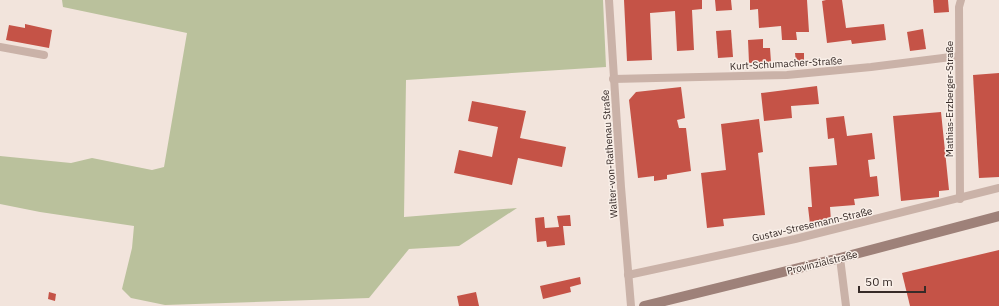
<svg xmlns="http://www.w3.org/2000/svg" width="999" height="306" font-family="'IBM Plex Sans',sans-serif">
	<rect width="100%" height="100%" fill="#f2e4dc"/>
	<polygon fill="#bac19c" points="62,0 603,0 606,67 406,80 404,217 517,208 459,246 409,249 369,298 165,305 131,298 122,289 132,248 134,226 40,212 0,204 0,156 71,163 92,158 152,170 164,167 187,33 63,7"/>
	<g fill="#c55347">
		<polygon points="624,0 702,0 702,9 692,10 694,50 677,51 675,11 650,13 652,60 627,61"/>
		<polygon points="715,0 731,0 732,10 716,11"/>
		<polygon points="750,0 807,0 809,32 796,32 797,40 782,40 781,26 759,28 758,9 750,10"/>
		<polygon points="826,0 842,0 846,28 884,24 886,40 852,44 851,40 827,43 822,1"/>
		<polygon points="933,0 948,0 949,12 934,13"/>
		<polygon points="25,24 52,30 49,48 6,40 9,25 25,28"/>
		<polygon points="923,29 926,49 910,51 907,32"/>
		<polygon points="731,30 733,57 718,58 716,31"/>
		<polygon points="763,39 763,48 770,48 771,62 749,63 748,40"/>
		<polygon points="795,53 804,53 804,62 796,62"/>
		<polygon points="999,73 999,177 979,178 973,75"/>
		<polygon points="817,86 819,104 791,106 792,118 764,121 761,93"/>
		<polygon points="681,87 685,118 677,120 679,128 686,128 691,171 667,175 667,179 654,181 654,176 638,178 629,100 636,92"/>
		<polygon points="472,101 526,111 520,138 566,147 562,167 518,158 512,185 454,173 459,150 492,157 498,127 468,121"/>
		<polygon points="941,112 949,190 939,191 939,197 901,201 893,116"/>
		<polygon points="844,116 847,136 872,133 875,159 868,160 870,177 877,176 879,196 854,199 855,205 830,207 831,221 810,224 808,207 812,207 809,167 837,165 834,138 828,139 826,118"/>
		<polygon points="759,119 763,152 758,153 765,215 723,219 724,226 707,228 701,173 726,170 721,124"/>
		<polygon points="570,215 571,226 563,226 565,245 547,247 546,241 537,242 535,218 544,217 545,228 559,227 557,216"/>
		<polygon points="999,250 999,306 910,306 902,273"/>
		<polygon points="580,277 581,284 570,287 571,292 543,299 540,286"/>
		<polygon points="49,292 56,294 55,301 48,299"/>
		<polygon points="476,292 479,306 459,306 457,296"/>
	</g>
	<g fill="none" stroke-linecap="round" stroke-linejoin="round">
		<g stroke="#cab2a8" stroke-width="8">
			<polyline points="609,0 621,187 631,306"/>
			<polyline points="0,47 44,55"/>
			<polyline points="613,79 787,75 871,67 959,56"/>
			<polyline points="960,199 959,7 961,0"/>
			<polyline points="840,258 846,306"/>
			<polyline points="628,275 795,239 999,188"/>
		</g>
		<polyline stroke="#9e8179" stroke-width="10" points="644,306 840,258 999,216"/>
	</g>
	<g text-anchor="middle" stroke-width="3" stroke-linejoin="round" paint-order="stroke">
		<g font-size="10" fill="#372b28" stroke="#f9efe8">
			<text transform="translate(786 63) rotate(-3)" y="4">Kurt-Schumacher-Straße</text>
			<text transform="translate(949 99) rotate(-90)" y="4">Mathias-Erzberger-Straße</text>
			<text transform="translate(609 154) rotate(-94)" y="4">Walter-von-Rathenau Straße</text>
			<text transform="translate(812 224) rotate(-13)" y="4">Gustav-Stresemann-Straße</text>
			<text transform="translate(822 262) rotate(-14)" y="4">Provinzialstraße</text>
		</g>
	</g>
	<path d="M859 286v6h66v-6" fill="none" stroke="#372b28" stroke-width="2"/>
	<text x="865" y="286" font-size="12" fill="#372b28" stroke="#f9efe8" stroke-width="3" paint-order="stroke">50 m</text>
</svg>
